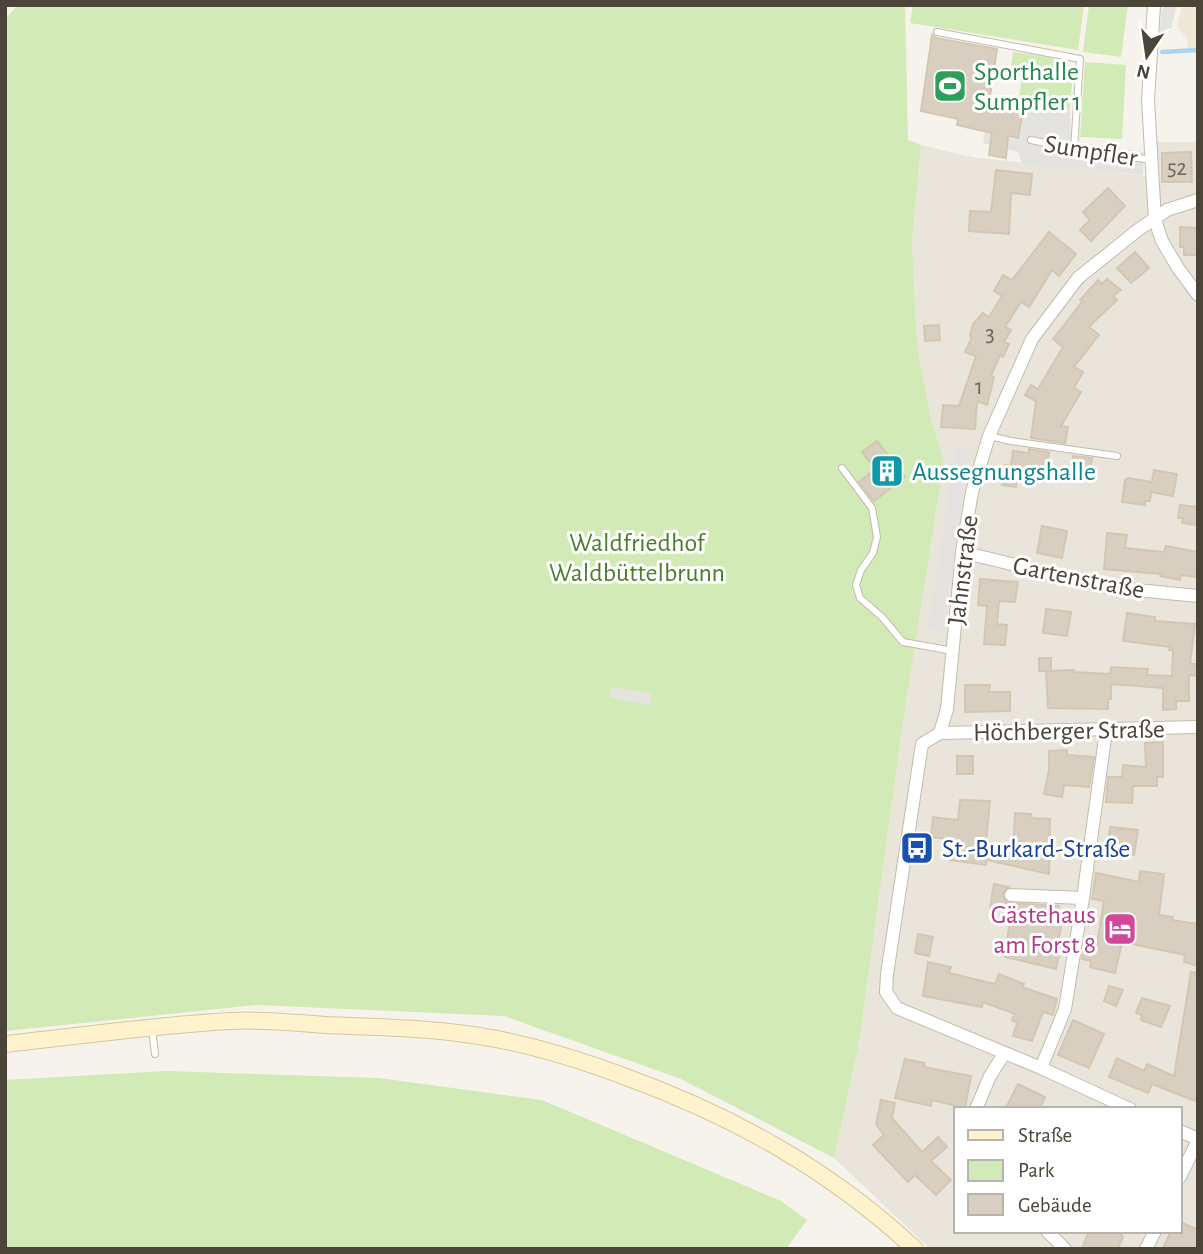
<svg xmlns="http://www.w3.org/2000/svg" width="1203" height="1254" font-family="'Alegreya Sans',sans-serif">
	<rect width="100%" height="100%" fill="#f6f3ec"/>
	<path fill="#eae5da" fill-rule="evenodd" d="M 1155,142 L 1198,142 L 1198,1249 L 930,1249 L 834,1158 L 859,1045 L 902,729 L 944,461 L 930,414 L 917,345 L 912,241 L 921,145 L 972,157 L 1154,177 ZM 956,1109 L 1180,1109 L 1180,1231 L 956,1231 Z"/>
	<polygon fill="#efe8d6" points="1182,5 1198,5 1198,48 1188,49 1187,38 1177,27"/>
	<g fill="#d2eab5">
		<polygon points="18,5 905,5 908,140 921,145 912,241 917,345 930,414 944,461 902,729 859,1044 834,1158 681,1079 504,1016 257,1005 5,1031 5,19"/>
		<polygon points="913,5 1084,5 1078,50 910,23"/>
		<polygon points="1089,5 1128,5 1121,57 1083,52"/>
		<path d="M 1013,52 C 1031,55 1064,54 1073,74 L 1070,110 L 1019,98 L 1023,70 L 1011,67 Z"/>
		<polygon points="1085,62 1126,65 1122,139 1080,137"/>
		<polygon points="166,1071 379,1078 542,1100 781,1201 807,1220 786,1249 5,1249 5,1080"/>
	</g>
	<g fill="#e5e3e0">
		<polygon points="1165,5 1177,5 1170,32 1160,32 1161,11"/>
		<polygon points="1027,101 1070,110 1071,141 1144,152 1143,175 1022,164 1018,152 983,143 985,133 1018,140"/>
		<polygon points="956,447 972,451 963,494 943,631 928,629"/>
		<polygon points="611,687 652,693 651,706 610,697"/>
	</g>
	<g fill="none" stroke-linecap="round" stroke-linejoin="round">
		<polyline stroke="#a9d4f2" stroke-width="4.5" points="1162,52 1198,50"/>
	</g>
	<g fill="#d8cfc1" stroke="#d3c7b4" stroke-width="2">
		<polygon points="932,35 936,38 997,49 989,103 1023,111 1018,138 1008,136 1006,158 989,155 992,133 957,125 958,119 921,111"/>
		<polygon points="1191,152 1192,182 1162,182 1162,153"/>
		<polygon points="996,170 1032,174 1030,195 1011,193 1009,234 969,231 970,211 991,212"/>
		<polygon points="1108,188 1125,206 1091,241 1080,230 1090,220 1083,212"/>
		<polygon points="1180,227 1198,228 1198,255 1184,255 1184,247 1180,247"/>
		<polygon points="1049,232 1076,254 1059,276 1052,270 1029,307 1021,302 1005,327 1011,330 1004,342 1009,344 1003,357 1000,355 991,376 994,377 987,405 977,401 975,429 941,427 943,405 959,406 976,356 965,352 972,337 970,336 973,324 983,313 989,317 1002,296 994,291 1003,275 1012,280"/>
		<polygon points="1135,252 1149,268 1131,283 1117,268"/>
		<polygon points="1107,279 1121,290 1113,296 1117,300 1089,327 1099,335 1074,367 1083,372 1074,388 1081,392 1061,426 1068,427 1065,443 1031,438 1036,401 1025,395 1031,385 1038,389 1063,347 1053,339 1082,302 1080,300 1098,280 1102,284"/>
		<polygon points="939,325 940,340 925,341 924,326"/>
		<polygon points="877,441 905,477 874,501 859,482 875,469 862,452"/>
		<polygon points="1029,449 1049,452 1047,466 1042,465 1041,472 1018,469 1016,487 1002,485 1005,465 1011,466 1013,451 1029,453"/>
		<polygon points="1073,456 1092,458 1090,471 1072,468"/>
		<polygon points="1154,470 1177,474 1173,496 1151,492 1150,501 1145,501 1145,505 1122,502 1125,480 1128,478 1152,482"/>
		<polygon points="1180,505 1198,507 1198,525 1182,523 1183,518 1178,518"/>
		<polygon points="1042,526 1067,531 1062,558 1037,553"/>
		<polygon points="1107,533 1127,535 1125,548 1164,552 1166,546 1198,552 1198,577 1181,575 1180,580 1160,576 1160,574 1104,569"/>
		<polygon points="980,579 1018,582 1015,602 999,601 997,624 1007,625 1005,645 984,644 987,606 978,605"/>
		<polygon points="1046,609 1071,612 1067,636 1043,633"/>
		<polygon points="1127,613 1155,617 1155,621 1195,624 1190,664 1197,664 1197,676 1189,675 1189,701 1176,701 1176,709 1163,710 1163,688 1111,684 1111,699 1108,699 1108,709 1048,708 1046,671 1074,670 1074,672 1110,674 1111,667 1148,669 1147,675 1172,676 1173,650 1169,650 1170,647 1123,641"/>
		<rect x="1039" y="658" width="12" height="13"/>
		<polygon points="965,685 990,685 989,692 1010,692 1010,711 965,712"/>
		<polygon points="1163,742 1163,777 1157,777 1157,786 1133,786 1132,803 1106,802 1108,777 1122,777 1123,765 1146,767 1145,743"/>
		<polygon points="1067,750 1067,755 1094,757 1089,787 1064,785 1062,797 1044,794 1049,770 1049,751"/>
		<rect x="957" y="756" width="16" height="18"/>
		<polygon points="960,800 990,801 986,842 990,842 989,849 1013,854 1015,813 1031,814 1032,818 1050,819 1049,874 987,860 986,865 949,860 952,840 931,837 933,817 958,820"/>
		<polygon points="1110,827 1138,830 1134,855 1107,852"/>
		<polygon points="1140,871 1164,874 1159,915 1173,917 1172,920 1198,924 1198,966 1184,962 1185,955 1122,942 1115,973 1090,967 1091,961 1082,959 1085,942 1097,944 1104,901 1092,899 1096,873 1139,882"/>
		<polygon points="994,884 1009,887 1002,894 1007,903 1059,906 1058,911 1063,912 1058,946 1061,947 1056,969 1005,957 1011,912 990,908"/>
		<polygon points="918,934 933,937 929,956 915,953"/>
		<polygon points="928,962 951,967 949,973 995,984 999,974 1024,984 1022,987 1057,999 1053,1015 1043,1012 1032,1041 1013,1036 1017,1023 1012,1020 1015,1014 983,1002 982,1007 923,996"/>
		<polygon points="1191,972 1198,973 1198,1102 1152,1084 1148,1093 1109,1077 1117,1058 1144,1071 1147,1064 1174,1076"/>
		<polygon points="1109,986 1123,990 1116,1006 1104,1001"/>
		<polygon points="1142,998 1170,1006 1161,1027 1141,1020 1142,1015 1136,1013"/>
		<polygon points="1073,1020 1104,1034 1089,1068 1058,1055"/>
		<polygon points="905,1059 925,1063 924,1067 971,1076 965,1108 932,1100 931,1106 895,1098"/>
		<polygon points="1018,1084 1045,1097 1040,1109 1014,1109 1007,1106"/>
		<polygon points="881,1100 895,1103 892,1118 922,1152 938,1137 947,1147 931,1161 951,1180 936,1195 915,1175 908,1182 873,1145 884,1135 876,1124"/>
		<polygon points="1180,1222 1198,1230 1198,1249 1171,1249 1164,1246 1171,1231 1180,1231"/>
		<polygon points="1089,1231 1113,1231 1123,1236 1118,1249 1082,1249"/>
	</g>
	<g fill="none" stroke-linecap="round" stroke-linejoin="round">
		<defs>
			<g id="lane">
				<polyline points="937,32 1080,59 1074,149"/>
				<polyline points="1031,140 1074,149 1152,160"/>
				<polyline points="989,436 1011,441 1117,456"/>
				<polyline points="842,468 872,508 877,537 873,553 861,570 856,585 860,598 882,617 903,642 953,651"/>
				<polyline points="152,1029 155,1054"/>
			</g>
			<g id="street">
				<polyline points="1154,5 1148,100 1155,220 1162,241 1178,268 1198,295"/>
				<polyline points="962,552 1106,587 1198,596"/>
				<polyline points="940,733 947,709 962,552 972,492 989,436 1032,339 1078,278 1138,230 1167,210 1198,200"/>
				<polyline points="940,733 922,744 887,974 886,992 897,1008 1041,1068 1130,1109"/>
				<polyline points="940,733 1198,727"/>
				<polyline points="1011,895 1083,898"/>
				<polyline points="1041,1068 1065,1009 1083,898 1106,731"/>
				<polyline points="976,1109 990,1076 1004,1054"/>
				<polyline points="1180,1131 1198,1139"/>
				<polyline points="1180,1177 1198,1140"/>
				<polyline points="1047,1231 1065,1249"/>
				<polyline points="1146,1249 1155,1231"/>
			</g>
			<path id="secondary" d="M 5,1044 C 80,1036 156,1025 231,1021 C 263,1019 295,1023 326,1025 C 378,1027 428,1028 479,1036 C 530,1044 578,1059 626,1077 C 735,1117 830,1170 915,1249"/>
		</defs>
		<use href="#lane" stroke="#c2bbae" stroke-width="8"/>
		<use href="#street" stroke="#c2bbae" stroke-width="14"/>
		<use href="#secondary" stroke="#d6c79b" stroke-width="18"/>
		<use href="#lane" stroke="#fff" stroke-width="6"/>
		<use href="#street" stroke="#fff" stroke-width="12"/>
		<use href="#secondary" stroke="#fff3cd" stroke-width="16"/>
	</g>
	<defs>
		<symbol id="stadium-square" viewBox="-11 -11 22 22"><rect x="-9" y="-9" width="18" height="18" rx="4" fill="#2e9e5b" stroke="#fff"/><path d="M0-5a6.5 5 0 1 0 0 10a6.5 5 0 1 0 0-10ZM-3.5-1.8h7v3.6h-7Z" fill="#fff"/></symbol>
		<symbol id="building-square" viewBox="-11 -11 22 22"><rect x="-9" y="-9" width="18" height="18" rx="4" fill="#0f9aa8" stroke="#fff"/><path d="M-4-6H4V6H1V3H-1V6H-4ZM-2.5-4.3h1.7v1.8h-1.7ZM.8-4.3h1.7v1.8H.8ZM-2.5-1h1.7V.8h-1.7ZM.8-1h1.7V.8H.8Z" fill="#fff"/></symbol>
		<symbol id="bus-square" viewBox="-11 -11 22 22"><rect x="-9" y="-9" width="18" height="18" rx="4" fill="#1a4fb4" stroke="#fff"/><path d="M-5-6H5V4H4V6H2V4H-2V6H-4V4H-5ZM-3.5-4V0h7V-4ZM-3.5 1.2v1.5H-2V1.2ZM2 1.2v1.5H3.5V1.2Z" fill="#fff"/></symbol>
		<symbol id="hotel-square" viewBox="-11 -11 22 22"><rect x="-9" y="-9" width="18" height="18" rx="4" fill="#d1479c" stroke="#fff"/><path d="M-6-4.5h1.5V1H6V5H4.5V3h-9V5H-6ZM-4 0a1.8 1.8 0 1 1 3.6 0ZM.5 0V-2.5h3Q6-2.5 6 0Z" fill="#fff"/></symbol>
	</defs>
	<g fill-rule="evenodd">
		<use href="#stadium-square" x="931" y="67" width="38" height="38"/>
		<use href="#building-square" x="868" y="452" width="38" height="38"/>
		<use href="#bus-square" x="898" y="829" width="38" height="38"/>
		<use href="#hotel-square" x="1101" y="910" width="38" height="38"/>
	</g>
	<g text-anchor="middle" stroke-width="6" stroke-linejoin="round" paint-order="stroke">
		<g font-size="23" fill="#6e675b">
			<text x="1177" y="175">52</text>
			<text x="990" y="341">3</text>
			<text x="979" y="394">1</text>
		</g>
		<g font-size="26" fill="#27864d" stroke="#fff" text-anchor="start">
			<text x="974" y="80">Sporthalle<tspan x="974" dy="30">Sumpfler 1</tspan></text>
		</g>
		<g font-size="26" fill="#4b4439" stroke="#fff">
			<text transform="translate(1091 150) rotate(9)" y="9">Sumpfler</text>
			<text transform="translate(962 570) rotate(-83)" y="9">Jahnstraße</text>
			<text transform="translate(1079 577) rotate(11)" y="9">Gartenstraße</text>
			<text transform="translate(1069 730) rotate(-1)" y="9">Höchberger Straße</text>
		</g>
		<g font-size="26" fill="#0d838f" stroke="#fff" text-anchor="start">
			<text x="912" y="480">Aussegnungshalle</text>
		</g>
		<g font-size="26" fill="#4a7f2a" stroke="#fff">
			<text x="637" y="551">Waldfriedhof<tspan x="637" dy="30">Waldbüttelbrunn</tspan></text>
		</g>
		<g font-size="26" fill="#164399" stroke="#fff" text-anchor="start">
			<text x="942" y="857">St.-Burkard-Straße</text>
		</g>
		<g font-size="26" fill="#b23c85" stroke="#fff" text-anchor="end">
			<text x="1096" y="923">Gästehaus<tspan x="1096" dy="30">am Forst 8</tspan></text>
		</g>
	</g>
	<rect width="1203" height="1254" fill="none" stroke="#4b4439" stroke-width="14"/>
	<rect x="954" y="1107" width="228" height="126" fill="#ffffff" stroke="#b7b4b0" stroke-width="2"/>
	<rect x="968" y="1130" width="35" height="10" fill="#fff3cd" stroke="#b7b4b0" stroke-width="2"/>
	<text x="1018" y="1142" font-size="21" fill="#4b4439">Straße</text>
	<rect x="968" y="1160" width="35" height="21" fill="#d2eab5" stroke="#b7b4b0" stroke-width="2"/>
	<text x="1018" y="1177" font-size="21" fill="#4b4439">Park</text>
	<rect x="968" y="1194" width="35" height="21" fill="#d8cfc1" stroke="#b7b4b0" stroke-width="2"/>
	<text x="1018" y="1212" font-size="21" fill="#4b4439">Gebäude</text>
	<g transform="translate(1147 56) rotate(193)" stroke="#ffffff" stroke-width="5" paint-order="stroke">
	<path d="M0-5L12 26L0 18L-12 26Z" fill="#4b4439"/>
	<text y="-10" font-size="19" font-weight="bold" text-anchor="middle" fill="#4b4439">N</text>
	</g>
</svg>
